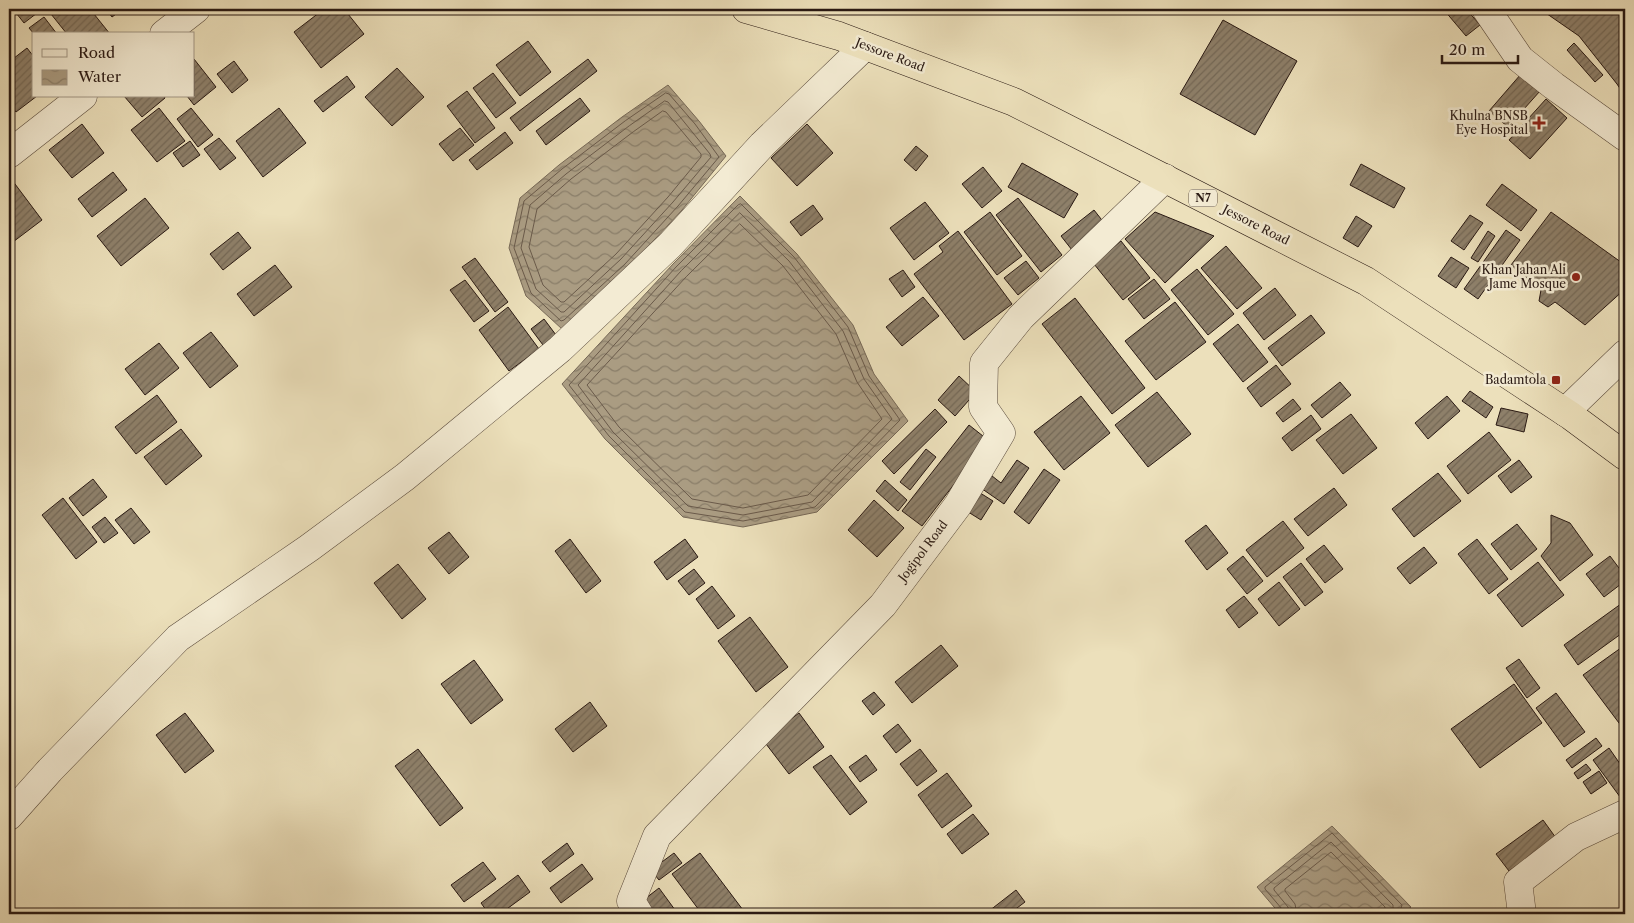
<svg xmlns="http://www.w3.org/2000/svg" width="1634" height="923" font-family="'Libre Caslon Text',serif">
	<defs>
		<pattern id="water-waves" width="16" height="10" patternUnits="userSpaceOnUse" patternTransform="scale(1.25)"><rect width="16" height="10" fill="#aa9c82"/><path d="M0 5q4-4 8 0t8 0" fill="none" stroke="#8a7e69"/></pattern>
		<pattern id="building-hatch" width="6" height="6" patternUnits="userSpaceOnUse" patternTransform="scale(1.25)"><rect width="6" height="6" fill="#8e806a"/><path d="M-1 1l2-2M0 6l6-6M5 7l2-2" fill="none" stroke="#746856"/></pattern>
	</defs>
	<rect width="100%" height="100%" fill="#ece0bb"/>
	<filter id="stains"><feTurbulence type="fractalNoise" baseFrequency=".004" numOctaves="4"/><feColorMatrix values="0 0 0 0 .2 0 0 0 0 .09 0 0 0 0 .02 0 0 0 .5 -.17"/></filter>
	<radialGradient id="worn" r=".72"><stop offset=".6" stop-color="#630" stop-opacity="0"/><stop offset="1" stop-color="#630" stop-opacity=".3"/></radialGradient>
	<g fill="url(#water-waves)" stroke="#766856">
		<polygon points="668,85 699,121 726,156 682,210 629,267 562,329 526,296 509,248 520,198 559,165 622,117"/>
		<polygon points="740,196 797,254 853,325 874,374 908,421 817,512 743,527 683,517 605,439 562,384 673,264"/>
		<polygon points="1332,826 1411,907 1402,914 1280,914 1257,887"/>
	</g>
	<g fill="none" stroke-linecap="round" stroke-linejoin="round">
		<g stroke="#6a5a4a" stroke-width="1">
			<polygon points="666,93 669,94 695,124 719,157 678,206 625,264 564,320 561,321 531,293 514,248 524,201 562,169 625,121"/>
			<polygon points="665,101 668,102 710,154 711,157 673,202 621,259 564,312 561,312 536,289 521,248 530,205 566,174 629,126"/>
			<polygon points="663,111 666,112 701,154 701,157 668,197 616,254 564,302 561,302 543,285 529,247 537,209 571,179 633,132"/>
			<polygon points="741,204 794,257 848,327 869,376 900,420 815,507 743,521 685,512 609,436 569,385 676,267 738,205"/>
			<polygon points="740,213 789,261 843,331 864,379 892,419 812,502 743,515 688,506 613,432 578,385 681,271"/>
			<polygon points="740,224 783,266 836,334 857,382 882,419 808,495 743,508 692,499 619,427 587,385 686,277"/>
			<polyline points="1283,914 1282,909 1265,889 1265,887 1332,833 1402,905 1399,914"/>
			<polyline points="1289,914 1288,907 1274,890 1274,888 1331,842 1393,905 1393,914"/>
			<polyline points="1297,914 1295,904 1285,891 1285,889 1331,852 1385,907 1385,914"/>
		</g>
	</g>
	<g fill="url(#building-hatch)" stroke="#291913">
		<polygon points="13,9 39,9 41,10 24,23"/>
		<polygon points="47,9 90,9 110,34 67,34"/>
		<polygon points="106,9 123,9 112,17"/>
		<polygon points="324,9 344,9 364,34 321,68 294,32"/>
		<polygon points="1446,9 1466,9 1480,25 1466,36 1444,10"/>
		<polygon points="1540,9 1625,9 1625,96 1617,84 1579,36"/>
		<polygon points="44,17 57,34 34,34 29,28"/>
		<polygon points="1223,20 1297,61 1255,135 1180,94"/>
		<polygon points="528,41 551,72 520,96 496,65"/>
		<polygon points="1574,43 1603,75 1595,82 1567,50"/>
		<polygon points="27,48 34,57 34,96 37,96 16,112 9,103 9,62"/>
		<polygon points="194,59 216,87 194,105 187,96 194,96"/>
		<polygon points="588,59 597,71 520,131 510,118"/>
		<polygon points="234,61 248,80 232,93 217,74"/>
		<polygon points="397,68 424,97 392,126 365,97"/>
		<polygon points="493,73 516,103 496,118 473,88"/>
		<polygon points="1521,74 1540,91 1508,127 1489,111"/>
		<polygon points="347,76 355,87 323,112 314,101"/>
		<polygon points="467,91 495,128 475,143 447,106"/>
		<polygon points="124,96 164,96 165,98 142,117"/>
		<polygon points="580,98 590,111 546,145 536,131"/>
		<polygon points="1546,99 1567,118 1530,159 1509,140"/>
		<polygon points="159,108 185,141 157,162 131,130"/>
		<polygon points="191,108 213,135 198,147 177,119"/>
		<polygon points="279,108 306,143 263,177 236,141"/>
		<polygon points="82,124 104,153 72,178 49,150"/>
		<polygon points="807,124 833,153 797,186 771,158"/>
		<polygon points="460,128 474,145 453,161 439,144"/>
		<polygon points="505,132 513,143 477,170 469,160"/>
		<polygon points="219,138 236,158 220,170 204,149"/>
		<polygon points="190,141 200,155 183,167 173,153"/>
		<polygon points="916,146 928,156 916,171 904,160"/>
		<polygon points="1022,163 1078,194 1064,218 1008,187"/>
		<polygon points="1361,164 1405,188 1394,208 1350,185"/>
		<polygon points="983,167 1002,191 982,208 962,184"/>
		<polygon points="113,172 127,190 92,217 78,199"/>
		<polygon points="9,176 42,220 9,245"/>
		<polygon points="1502,184 1537,210 1521,231 1486,205"/>
		<polygon points="145,198 169,228 121,266 97,236"/>
		<polygon points="1018,198 1062,255 1041,272 996,215"/>
		<polygon points="925,202 949,233 914,260 890,228"/>
		<polygon points="813,205 823,219 801,236 790,222"/>
		<polygon points="1094,210 1105,224 1072,250 1061,236"/>
		<polygon points="990,212 1022,256 997,275 964,232"/>
		<polygon points="1155,212 1214,236 1165,283 1125,239"/>
		<polygon points="1551,212 1625,265 1625,289 1585,325 1555,302 1548,307 1539,301 1541,290 1511,265"/>
		<polygon points="1470,215 1483,223 1464,250 1451,241"/>
		<polygon points="1356,216 1372,226 1358,247 1343,238"/>
		<polygon points="1506,230 1520,240 1478,299 1464,289"/>
		<polygon points="958,231 1012,304 964,340 914,274 943,252 939,246"/>
		<polygon points="1488,231 1495,236 1478,262 1471,258"/>
		<polygon points="238,232 251,248 223,270 210,254"/>
		<polygon points="1121,241 1150,278 1123,300 1094,264"/>
		<polygon points="1226,246 1262,288 1237,309 1201,268"/>
		<polygon points="1451,257 1469,268 1456,288 1438,276"/>
		<polygon points="475,258 508,302 495,312 462,267"/>
		<polygon points="1026,261 1039,278 1018,295 1004,278"/>
		<polygon points="275,265 292,287 254,316 237,294"/>
		<polygon points="1197,269 1234,314 1208,335 1171,290"/>
		<polygon points="903,270 915,287 902,297 889,279"/>
		<polygon points="1154,279 1170,299 1144,319 1128,299"/>
		<polygon points="465,280 489,311 474,322 450,290"/>
		<polygon points="1275,288 1296,315 1264,340 1243,313"/>
		<polygon points="923,297 939,316 902,346 886,327"/>
		<polygon points="1075,298 1145,388 1112,414 1042,324"/>
		<polygon points="1175,302 1206,342 1156,380 1125,341"/>
		<polygon points="508,307 539,349 509,371 479,330"/>
		<polygon points="1311,315 1325,333 1282,366 1268,348"/>
		<polygon points="544,319 559,339 546,349 531,329"/>
		<polygon points="1238,324 1268,362 1243,382 1213,344"/>
		<polygon points="211,332 238,366 210,388 183,353"/>
		<polygon points="159,343 179,368 145,395 125,369"/>
		<polygon points="1276,365 1291,384 1261,407 1247,388"/>
		<polygon points="959,376 976,392 955,416 938,400"/>
		<polygon points="1340,382 1351,395 1322,418 1311,405"/>
		<polygon points="1470,391 1493,407 1486,418 1462,401"/>
		<polygon points="1157,392 1191,434 1148,467 1115,425"/>
		<polygon points="157,395 177,422 136,454 115,427"/>
		<polygon points="1081,396 1110,433 1064,470 1034,432"/>
		<polygon points="1447,396 1460,411 1428,439 1415,423"/>
		<polygon points="1293,399 1301,409 1283,422 1276,413"/>
		<polygon points="1501,408 1528,414 1524,432 1496,425"/>
		<polygon points="935,409 947,422 894,474 882,461"/>
		<polygon points="1351,414 1377,448 1343,474 1316,440"/>
		<polygon points="1311,415 1321,429 1292,451 1282,438"/>
		<polygon points="969,425 988,440 922,526 902,511"/>
		<polygon points="181,429 202,456 166,485 144,457"/>
		<polygon points="1489,432 1511,460 1468,494 1447,466"/>
		<polygon points="926,449 936,457 910,490 900,482"/>
		<polygon points="1017,460 1029,468 1004,504 978,486 987,472 1001,483"/>
		<polygon points="1519,460 1532,477 1511,493 1498,476"/>
		<polygon points="1044,469 1060,480 1029,524 1014,512"/>
		<polygon points="1438,473 1461,501 1414,537 1392,509"/>
		<polygon points="93,479 107,497 83,516 69,498"/>
		<polygon points="885,480 907,500 898,511 876,491"/>
		<polygon points="1334,488 1347,505 1308,536 1294,519"/>
		<polygon points="977,491 993,501 981,520 965,510"/>
		<polygon points="63,498 97,542 76,559 42,515"/>
		<polygon points="874,500 904,528 877,557 848,530"/>
		<polygon points="131,508 150,532 134,544 115,520"/>
		<polygon points="1551,515 1570,523 1593,555 1560,581 1541,556 1551,543"/>
		<polygon points="105,517 118,533 104,543 92,527"/>
		<polygon points="1283,521 1304,548 1267,577 1246,550"/>
		<polygon points="1517,524 1537,549 1511,570 1491,544"/>
		<polygon points="1206,525 1228,553 1207,570 1185,541"/>
		<polygon points="449,532 469,557 449,574 428,548"/>
		<polygon points="570,539 601,581 586,593 555,551"/>
		<polygon points="685,539 698,557 667,580 654,562"/>
		<polygon points="1477,539 1508,579 1489,594 1458,554"/>
		<polygon points="1324,545 1343,569 1325,583 1306,559"/>
		<polygon points="1424,547 1437,563 1410,584 1397,568"/>
		<polygon points="1243,556 1263,581 1247,594 1227,569"/>
		<polygon points="1610,556 1625,576 1625,581 1604,597 1586,574"/>
		<polygon points="1538,562 1564,595 1522,627 1497,595"/>
		<polygon points="1301,563 1323,592 1305,606 1283,577"/>
		<polygon points="398,564 426,599 402,619 374,583"/>
		<polygon points="694,569 705,583 689,595 678,581"/>
		<polygon points="1279,582 1300,609 1279,626 1258,599"/>
		<polygon points="712,586 735,616 718,629 696,599"/>
		<polygon points="1244,596 1258,613 1239,628 1226,610"/>
		<polygon points="1625,601 1625,631 1578,665 1564,645"/>
		<polygon points="750,617 788,667 756,692 718,641"/>
		<polygon points="941,645 958,666 912,703 895,682"/>
		<polygon points="1625,645 1625,731 1583,675"/>
		<polygon points="1519,659 1540,688 1527,698 1506,668"/>
		<polygon points="474,660 503,700 471,724 441,684"/>
		<polygon points="1514,684 1542,723 1480,768 1451,729"/>
		<polygon points="874,692 885,705 873,715 862,701"/>
		<polygon points="1556,693 1585,732 1564,747 1536,708"/>
		<polygon points="590,702 607,726 573,752 555,729"/>
		<polygon points="185,713 214,751 185,773 156,735"/>
		<polygon points="799,713 824,747 789,774 763,740"/>
		<polygon points="898,724 911,741 896,753 883,736"/>
		<polygon points="1596,738 1602,746 1572,768 1566,760"/>
		<polygon points="1609,748 1625,771 1625,799 1623,801 1593,760"/>
		<polygon points="418,749 463,808 440,826 395,766"/>
		<polygon points="920,749 937,771 917,786 900,764"/>
		<polygon points="831,755 867,802 850,815 813,767"/>
		<polygon points="866,755 877,770 860,782 849,767"/>
		<polygon points="1586,764 1591,770 1578,779 1574,773"/>
		<polygon points="1599,771 1607,783 1591,794 1583,782"/>
		<polygon points="947,773 972,806 942,828 918,795"/>
		<polygon points="973,814 989,834 962,854 947,834"/>
		<polygon points="1543,820 1556,838 1509,871 1496,854"/>
		<polygon points="567,843 574,854 550,872 542,862"/>
		<polygon points="674,853 682,863 659,880 651,870"/>
		<polygon points="700,853 746,914 702,914 672,874"/>
		<polygon points="483,862 496,879 464,902 451,885"/>
		<polygon points="582,864 593,879 561,903 550,888"/>
		<polygon points="518,875 530,892 500,914 489,914 481,903"/>
		<polygon points="659,888 678,914 644,914 637,905"/>
		<polygon points="1016,890 1025,902 1009,914 991,914 989,911"/>
		<polygon points="1029,909 1032,914 1022,914"/>
	</g>
	<g fill="none" stroke-linecap="round" stroke-linejoin="round">
		<defs>
			<g id="minor">
				<polyline points="1486,9 1520,59 1554,86 1625,137"/>
				<polyline points="164,34 196,9"/>
				<polyline points="9,154 83,96"/>
				<polyline points="1565,412 1625,354"/>
				<polyline points="9,816 50,770 178,638 309,548 405,477 560,349 670,245 762,145 865,46"/>
				<polyline points="639,914 631,901 657,836 883,605 958,505 1001,433 983,407 984,363 1021,317 1165,178"/>
				<polyline points="1522,914 1518,882 1576,837 1625,814"/>
			</g>
			<polyline id="highway" points="746,9 839,36 1014,102 1050,120 1366,281 1571,416 1625,456"/>
		</defs>
		<use href="#minor" stroke="#5a4b3d" stroke-width="29"/>
		<use href="#highway" stroke="#291913" stroke-width="29"/>
		<use href="#minor" stroke="#f3ebd3" stroke-width="28"/>
		<use href="#highway" stroke="#ece0bb" stroke-width="28"/>
	</g>
	<g fill="#8f2418" stroke="#f3ebd3" stroke-width="2">
		<path d="M1536.5 115.5h5v5h5v5h-5v5h-5v-5h-5v-5h5z"/>
		<circle cx="1576" cy="277" r="5"/>
		<rect x="1551" y="375" width="10" height="10" rx="2.5"/>
	</g>
	<g text-anchor="middle" stroke-width="5" stroke-linejoin="round" paint-order="stroke">
		<rect fill="#f3ebd3" stroke="#66584d" stroke-width="1" x="1189" y="189.5" width="28" height="17" rx="4"/>
		<g font-size="11" font-weight="bold" fill="#291913">
			<text x="1203" y="202">N7</text>
		</g>
		<g font-size="12" fill="#291913" stroke="#f3ebd3">
			<text transform="translate(890 55) rotate(21)" y="4">Jessore Road</text>
			<text transform="translate(1256 225) rotate(27)" y="4">Jessore Road</text>
			<text transform="translate(923 551) rotate(-53)" y="4">Jogipol Road</text>
		</g>
		<g font-size="12" fill="#291913" stroke="#f3ebd3" text-anchor="end">
			<text x="1528" y="120">Khulna BNSB<tspan x="1528" dy="14">Eye Hospital</tspan></text>
			<text x="1566" y="274">Khan Jahan Ali<tspan x="1566" dy="14">Jame Mosque</tspan></text>
			<text x="1546" y="384">Badamtola</text>
		</g>
	</g>
	<rect width="1634" height="923" fill="none" stroke="#ece0bb" stroke-width="30"/>
	<rect x="10" y="10" width="1614" height="903" fill="none" stroke="#291913" stroke-width="2.5"/>
	<rect x="15" y="15" width="1604" height="893" fill="none" stroke="#291913"/>
	<rect x="32" y="32" width="162" height="65" fill="#f3ebd3" stroke="#a29786"/>
	<rect x="42" y="49" width="25" height="8" fill="#f3ebd3" stroke="#a29786"/>
	<text x="78" y="58" font-size="15" fill="#291913">Road</text>
	<rect x="42" y="70" width="25" height="15" fill="url(#water-waves)" stroke="#a29786"/>
	<text x="78" y="82" font-size="15" fill="#291913">Water</text>
	<path d="M1442 55v8h76v-8" fill="none" stroke="#291913" stroke-width="2.5"/>
	<text x="1449" y="55" font-size="15" fill="#291913" stroke="#f3ebd3" stroke-width="4" paint-order="stroke">20 m</text>
	<rect width="100%" height="100%" filter="url(#stains)"/>
	<rect width="100%" height="100%" fill="url(#worn)"/>
</svg>
